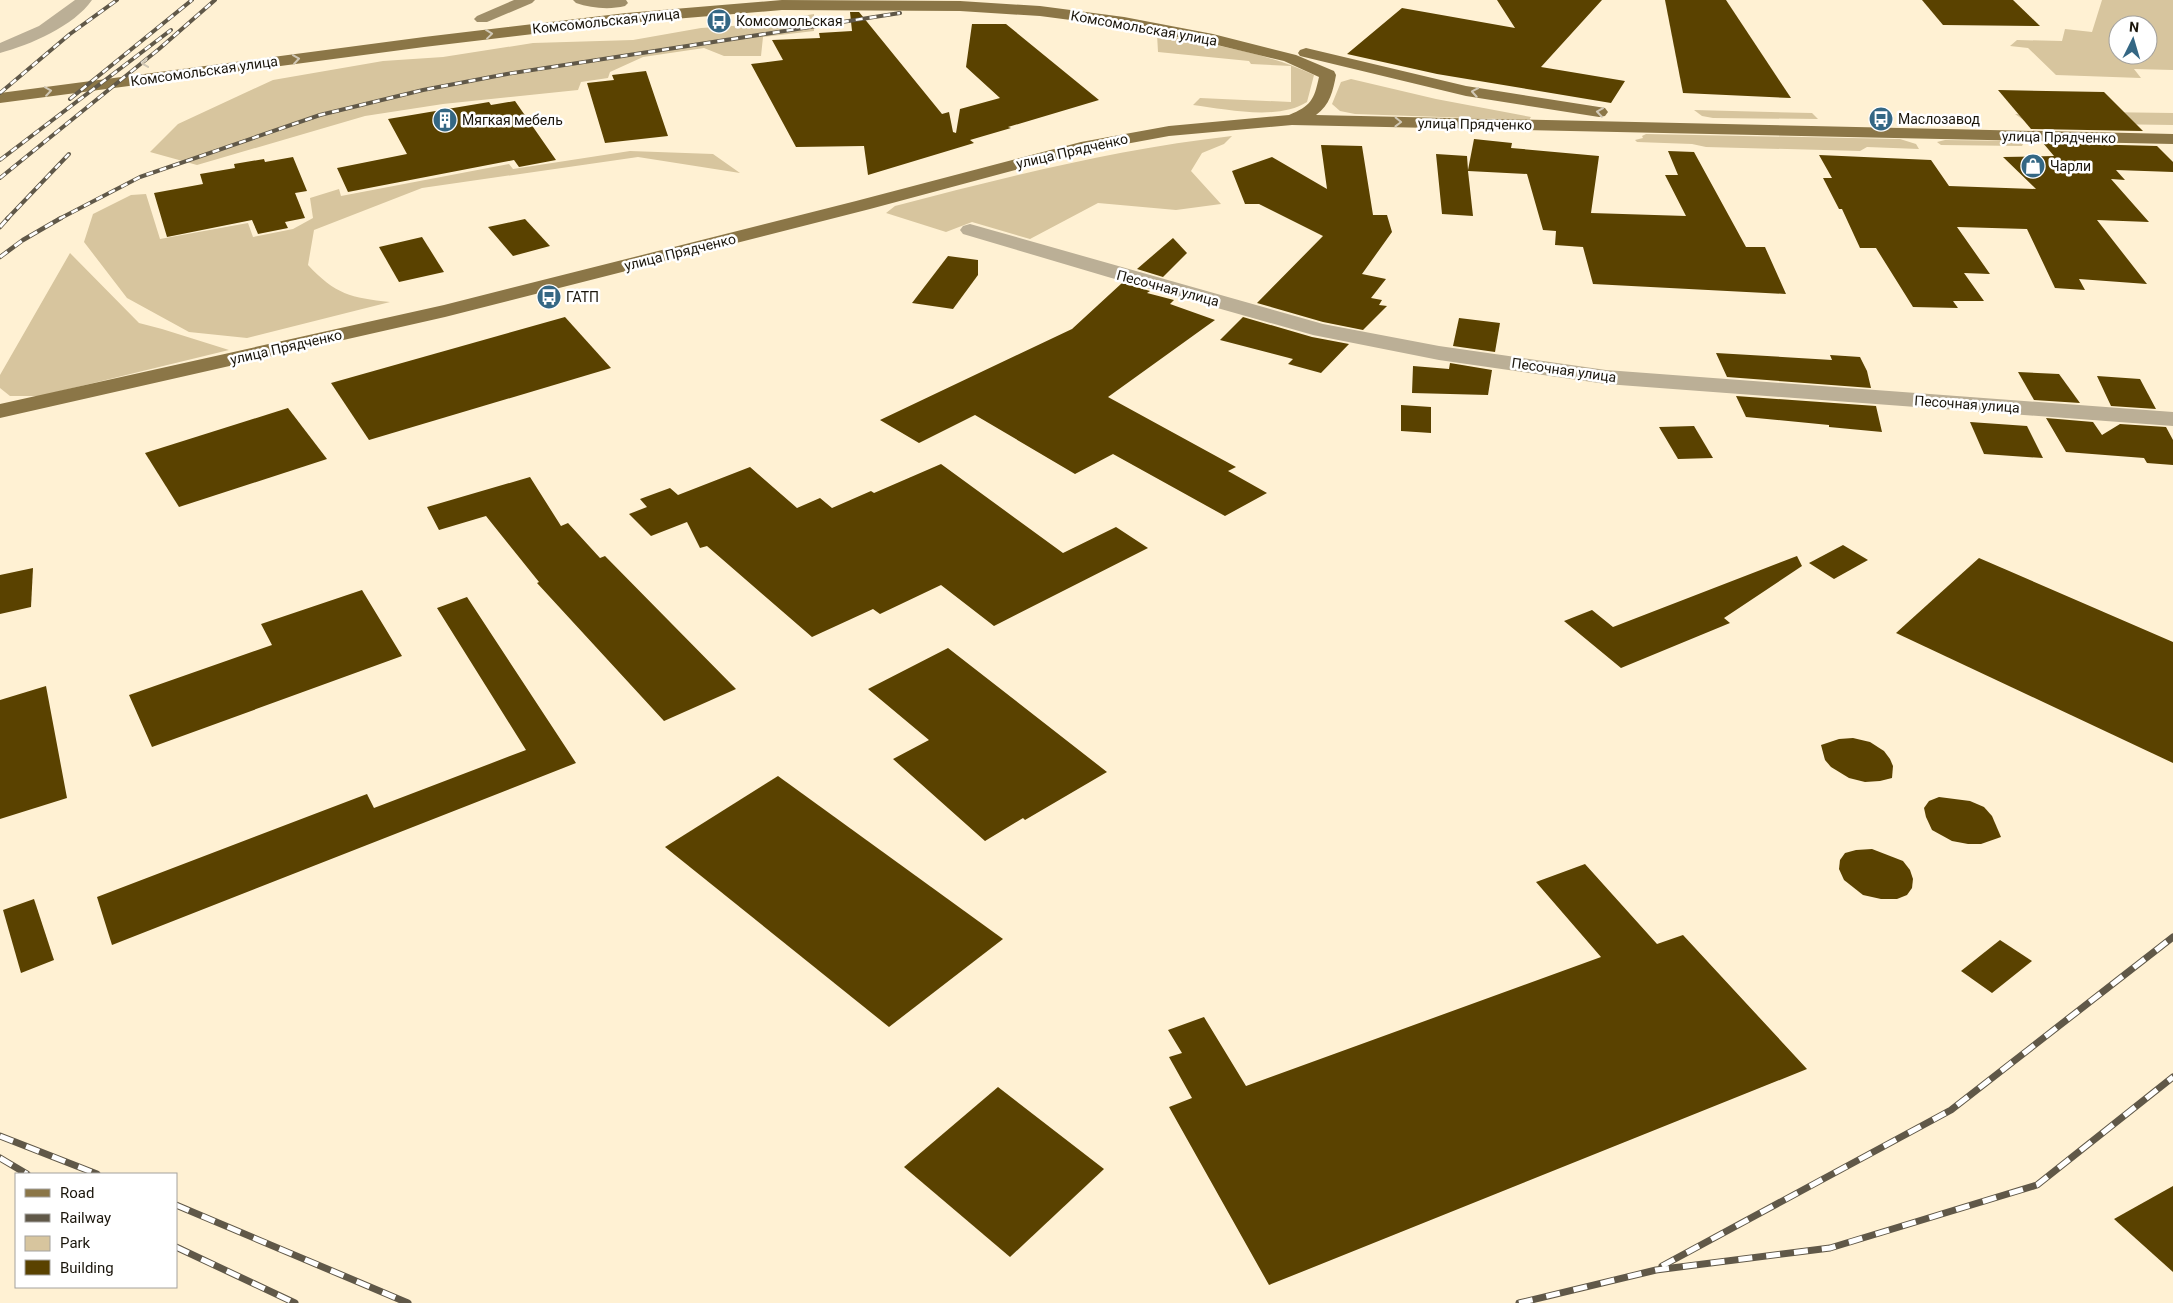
<svg xmlns="http://www.w3.org/2000/svg" width="2173" height="1303" font-family="Roboto,sans-serif">
	<rect width="100%" height="100%" fill="#fff1d3"/>
	<g fill="#d7c59e" fill-rule="evenodd">
		<path d="M 2102,0 L 2173,0 L 2173,70 L 2134,69 L 2141,78 L 2056,75 L 2028,48 L 2010,46 L 2017,40 L 2062,41 L 2065,29 L 2092,32 ZM 2118,25 L 2148,25 L 2148,55 L 2118,55 Z"/>
		<polygon points="814,14 814,31 763,37 761,56 724,56 704,48 643,57 610,72 608,78 581,82 578,90 443,104 365,116 197,165 150,152 178,124 273,80 383,61 443,57 533,43 633,40 701,28 748,25"/>
		<path d="M 1157,34 C 1210,44 1265,52 1314,75 L 1307,102 C 1277,121 1226,109 1193,105 L 1200,98 L 1291,102 L 1291,66 L 1251,64 L 1249,61 L 1158,52 Z"/>
		<polygon points="1351,79 1436,99 1531,117 1529,120 1355,114 1340,111 1332,104 1341,82"/>
		<polygon points="1694,110 1812,113 1818,119 1713,118 1702,116"/>
		<polygon points="2098,112 2173,113 2173,125 2034,123 2025,121 2015,114 2101,115"/>
		<polygon points="1646,134 1900,139 1916,144 1919,149 1867,147 1860,151 1706,147 1692,144 1637,142 1635,140 1643,138 1642,136"/>
		<path d="M 1232,136 L 1224,144 L 1202,153 L 1191,171 L 1221,204 L 1176,210 L 1098,203 L 1030,239 L 972,222 L 946,232 L 886,213 L 895,206 C 1007,177 1116,149 1232,136 Z"/>
		<polygon points="1945,140 2017,141 2023,144 2022,146 1941,145 1937,142"/>
		<path d="M 630,151 L 713,154 L 740,173 L 638,157 L 422,188 L 314,230 L 308,265 C 335,294 351,298 390,302 L 247,338 L 189,332 L 127,298 L 84,242 L 93,214 L 131,195 L 146,194 L 160,239 L 248,223 L 253,237 L 293,229 L 313,218 L 310,198 L 339,189 L 341,196 L 509,164 L 513,169 Z"/>
		<polygon points="70,253 139,323 162,329 229,350 40,396 10,396 0,388 0,375"/>
	</g>
	<g fill="#5a4200">
		<polygon points="1497,0 1602,0 1541,67 1625,81 1611,103 1437,74 1347,54 1402,8 1515,28"/>
		<polygon points="1665,0 1726,0 1791,98 1683,93"/>
		<polygon points="1922,0 2013,0 2040,26 1943,25"/>
		<polygon points="850,12 859,12 942,114 949,112 953,132 956,133 960,109 1000,98 966,67 972,24 1006,24 1099,100 1008,127 1011,128 970,140 974,143 868,175 864,146 796,147 751,64 783,60 772,40 820,38 819,33 852,31"/>
		<polygon points="646,71 668,136 605,143 587,83 614,80 612,75"/>
		<polygon points="1998,90 2104,92 2143,131 2031,129"/>
		<polygon points="515,101 556,160 519,167 514,160 348,192 337,168 407,154 388,119 489,102 491,105"/>
		<polygon points="1474,139 1512,143 1511,148 1599,156 1591,213 1686,216 1665,175 1678,175 1668,151 1694,152 1746,247 1765,247 1786,294 1593,284 1583,247 1555,245 1556,231 1543,230 1527,174 1468,171 1473,216 1442,214 1436,154 1467,156 1468,170"/>
		<polygon points="2043,143 2157,146 2173,162 2173,172 2116,170 2125,180 2111,179 2149,222 2097,220 2147,284 2079,279 2085,290 2055,288 2027,229 1957,227 1990,274 1964,273 1984,301 1953,301 1958,308 1913,307 1876,248 1860,248 1842,209 1839,209 1823,178 1832,178 1819,155 1931,160 1949,186 2036,189 2003,157 2054,156"/>
		<polygon points="1321,145 1362,146 1373,215 1387,215 1392,232 1362,274 1386,279 1371,298 1382,300 1379,305 1387,306 1363,330 1323,322 1257,303 1323,236 1259,204 1245,204 1232,171 1272,157 1327,189"/>
		<polygon points="293,157 307,191 295,193 305,218 285,222 288,228 258,234 252,220 167,237 154,193 203,184 200,174 235,168 234,164 264,159 265,162"/>
		<polygon points="525,219 550,246 513,256 488,227"/>
		<polygon points="422,237 444,272 399,282 379,247"/>
		<polygon points="1173,238 1187,253 1163,277 1137,269"/>
		<polygon points="948,256 978,260 978,275 953,309 912,303"/>
		<polygon points="1122,283 1150,291 1147,293 1174,300 1170,304 1215,320 1108,397 1236,467 1228,471 1267,493 1225,516 1113,454 1075,474 975,415 919,443 880,420 1072,329"/>
		<polygon points="565,317 611,368 369,440 331,383"/>
		<polygon points="1243,317 1312,337 1349,344 1321,373 1288,364 1293,359 1220,340"/>
		<polygon points="1459,318 1500,323 1495,352 1453,346"/>
		<polygon points="1716,353 1832,360 1830,355 1860,357 1867,371 1871,388 1727,377"/>
		<polygon points="1450,363 1492,370 1488,395 1412,393 1413,366 1449,369"/>
		<polygon points="2018,372 2059,374 2080,403 2034,400"/>
		<polygon points="2097,376 2140,379 2156,409 2111,406"/>
		<polygon points="1736,396 1876,406 1882,432 1829,427 1829,425 1746,417"/>
		<polygon points="1401,405 1431,407 1431,433 1401,431"/>
		<polygon points="288,408 327,459 179,507 145,453"/>
		<polygon points="2046,418 2093,422 2102,435 2120,424 2166,427 2173,440 2173,465 2147,463 2144,458 2066,452"/>
		<polygon points="1970,422 2027,426 2043,458 1984,454"/>
		<polygon points="1694,426 1713,458 1678,459 1659,427"/>
		<polygon points="941,464 1063,553 1116,527 1148,548 994,626 941,585 880,614 873,609 812,637 707,546 700,548 687,522 651,536 629,514 647,507 640,499 670,488 678,495 750,467 797,508 820,498 832,508 871,491 874,493"/>
		<polygon points="530,477 561,526 568,523 600,558 605,556 736,689 664,721 537,583 539,582 486,516 439,530 427,507"/>
		<polygon points="1843,545 1868,560 1834,579 1809,563"/>
		<polygon points="1797,556 1802,566 1724,618 1730,623 1621,668 1564,621 1592,610 1613,627"/>
		<polygon points="1979,558 2173,642 2173,763 1896,633"/>
		<polygon points="33,568 31,607 0,614 0,575"/>
		<polygon points="362,590 402,656 152,747 129,695 272,645 261,624"/>
		<polygon points="467,597 576,763 112,945 97,897 367,794 374,808 526,750 437,608"/>
		<polygon points="948,648 1107,772 1025,820 1023,818 985,841 893,759 929,740 868,689"/>
		<polygon points="46,686 67,798 0,819 0,700"/>
		<polygon points="1853,738 1870,742 1884,751 1890,759 1893,766 1892,778 1880,781 1865,782 1849,778 1831,767 1825,760 1821,745 1839,739"/>
		<polygon points="778,776 1003,939 889,1027 665,847"/>
		<polygon points="1939,797 1970,801 1984,807 1992,816 2001,837 1981,844 1968,844 1952,841 1932,830 1926,817 1924,808 1929,801"/>
		<polygon points="1872,849 1903,861 1910,870 1913,879 1912,888 1907,895 1897,899 1881,899 1863,895 1844,880 1839,869 1840,860 1845,853 1856,850"/>
		<polygon points="1585,864 1657,944 1683,935 1807,1069 1269,1285 1169,1107 1192,1098 1169,1057 1182,1053 1168,1030 1204,1017 1246,1086 1601,957 1536,882"/>
		<polygon points="34,899 54,960 21,973 3,910"/>
		<polygon points="2000,940 2032,961 1992,993 1961,971"/>
		<polygon points="998,1087 1104,1169 1010,1257 904,1167"/>
		<polygon points="2173,1186 2173,1272 2114,1219"/>
	</g>
	<g fill="none" stroke-linecap="round" stroke-linejoin="round">
		<g fill="#bbaf96" fill-rule="evenodd">
			<path d="M 75,0 L 92,0 C 74,26 30,45 0,53 L 0,43 L 39,26 Z"/>
			<polygon points="970,224 1323,324 1439,346 1606,370 2173,412 2173,426 1606,384 1439,360 1313,335 1108,277 963,234 960,230 963,226"/>
		</g>
		<g fill="#9f8e69" fill-rule="evenodd">
			<polygon points="514,0 535,0 532,3 487,22 477,22 474,19 477,16"/>
			<path d="M 573,0 L 626,0 L 628,3 L 625,6 C 609,10 591,8 576,3 Z"/>
		</g>
		<g fill="#8b7647" fill-rule="evenodd">
			<path d="M 782,0 L 960,1 L 1040,6 L 1124,17 L 1213,34 L 1296,55 L 1334,71 L 1336,75 C 1333,91 1330,105 1316,115 L 2173,134 L 2173,144 L 1292,125 L 1169,136 L 1082,152 L 870,209 L 445,317 L 0,418 L 0,404 L 444,305 L 856,201 L 1081,142 L 1169,126 L 1289,115 C 1311,106 1314,100 1319,77 L 1284,61 L 1213,44 L 1124,27 L 1040,16 L 960,11 L 782,10 L 626,23 L 424,47 L 0,103 L 0,93 L 424,37 L 626,13 Z"/>
			<polygon points="1306,48 1466,86 1599,107 1605,108 1608,112 1605,116 1599,117 1466,96 1300,56 1298,53 1300,50"/>
		</g>
		<defs>
			<g id="rail-far2">
				<polyline points="0,93 70,34 117,0"/>
				<polyline points="70,99 192,0"/>
				<polyline points="0,160 171,30"/>
				<polyline points="0,178 159,49 215,0"/>
				<polyline points="7,219 69,154"/>
				<polyline points="59,219 140,177 320,115 423,90 507,74 900,13"/>
			</g>
			<g id="rail-far1">
				<polyline points="0,227 8,218"/>
				<polyline points="0,257 23,240 61,218"/>
			</g>
			<g id="rail">
				<polyline points="0,1136 97,1174"/>
				<polyline points="0,1158 27,1174"/>
				<polyline points="176,1205 408,1303"/>
				<polyline points="176,1247 295,1303"/>
				<polyline points="1662,1266 1951,1110 2173,937"/>
				<polyline points="1519,1303 1656,1270 1830,1248 2037,1185 2173,1077"/>
			</g>
		</defs>
		<use href="#rail-far2" stroke="#605848" stroke-width="4"/>
		<use href="#rail-far1" stroke="#605848" stroke-width="4.5"/>
		<use href="#rail" stroke="#605848" stroke-width="7"/>
		<use href="#rail-far2" stroke="#fff" stroke-width="2.5" stroke-dasharray="7" stroke-linecap="butt"/>
		<use href="#rail-far1" stroke="#fff" stroke-width="3" stroke-dasharray="9" stroke-linecap="butt"/>
		<use href="#rail" stroke="#fff" stroke-width="5" stroke-dasharray="14" stroke-linecap="butt"/>
	</g>
	<defs><path id="oneway-chevron" d="M-2-3.5L2.5 0L-2 3.5" fill="none" stroke-width="1.6" stroke-linecap="round" stroke-linejoin="round" transform="scale(1.25)"/></defs>
	<g stroke="#d1c8b5">
		<use href="#oneway-chevron" transform="translate(489 34) rotate(-7)"/>
		<use href="#oneway-chevron" transform="translate(296 59) rotate(-8)"/>
		<use href="#oneway-chevron" transform="translate(145 63) rotate(172)"/>
		<use href="#oneway-chevron" transform="translate(48 91) rotate(-8)"/>
		<use href="#oneway-chevron" transform="translate(1475 92) rotate(-170)"/>
		<use href="#oneway-chevron" transform="translate(1600 112) rotate(-172)"/>
		<use href="#oneway-chevron" transform="translate(1398 122) rotate(1)"/>
	</g>
	<defs>
		<symbol id="bus-disc" viewBox="-11 -11 22 22"><circle r="9.5" fill="#346784" stroke="#fff"/><path d="M-5-6H5V4H4V6H2V4H-2V6H-4V4H-5ZM-3.5-4V0h7V-4ZM-3.5 1.2v1.5H-2V1.2ZM2 1.2v1.5H3.5V1.2Z" fill="#fff"/></symbol>
		<symbol id="building-disc" viewBox="-11 -11 22 22"><circle r="9.5" fill="#346784" stroke="#fff"/><path d="M-4-6H4V6H1V3H-1V6H-4ZM-2.5-4.3h1.7v1.8h-1.7ZM.8-4.3h1.7v1.8H.8ZM-2.5-1h1.7V.8h-1.7ZM.8-1h1.7V.8H.8Z" fill="#fff"/></symbol>
		<symbol id="shop-disc" viewBox="-11 -11 22 22"><circle r="9.5" fill="#346784" stroke="#fff"/><path d="M-5-2.5h2.3a2.7 3.5 0 0 1 5.4 0H5L5.5 6h-11ZM-1.5-2.5h3a1.5 2.3 0 0 0-3 0Z" fill="#fff"/></symbol>
	</defs>
	<g fill-rule="evenodd">
		<use href="#bus-disc" x="705" y="7" width="28" height="28"/>
		<use href="#bus-disc" x="1867" y="105" width="28" height="28"/>
		<use href="#building-disc" x="431" y="106" width="28" height="28"/>
		<use href="#shop-disc" x="2019" y="152" width="28" height="28"/>
		<use href="#bus-disc" x="535" y="283" width="28" height="28"/>
	</g>
	<g text-anchor="middle" stroke-width="5" stroke-linejoin="round" paint-order="stroke">
		<g font-size="14" fill="#1b160c" stroke="#fff">
			<text transform="translate(606 21) rotate(-6)" y="5">Комсомольская улица</text>
			<text transform="translate(1144 28) rotate(10)" y="5">Комсомольская улица</text>
			<text transform="translate(204 71) rotate(-8)" y="5">Комсомольская улица</text>
			<text transform="translate(1475 124) rotate(1)" y="5">улица Прядченко</text>
			<text transform="translate(2059 137) rotate(1)" y="5">улица Прядченко</text>
			<text transform="translate(1072 151) rotate(-13)" y="5">улица Прядченко</text>
			<text transform="translate(680 252) rotate(-14)" y="5">улица Прядченко</text>
			<text transform="translate(1168 288) rotate(15)" y="5">Песочная улица</text>
			<text transform="translate(286 347) rotate(-13)" y="5">улица Прядченко</text>
			<text transform="translate(1564 370) rotate(8)" y="5">Песочная улица</text>
			<text transform="translate(1967 404) rotate(4)" y="5">Песочная улица</text>
		</g>
		<g font-size="14" fill="#1b160c" stroke="#fff" text-anchor="start">
			<text x="736" y="26">Комсомольская</text>
			<text x="1898" y="124">Маслозавод</text>
			<text x="462" y="125">Мягкая мебель</text>
			<text x="2050" y="171">Чарли</text>
			<text x="566" y="302">ГАТП</text>
		</g>
	</g>
	<rect x="15" y="1173" width="162" height="115" fill="#ffffff" stroke="#a4a29e"/>
	<rect x="25" y="1189" width="25" height="8" fill="#8b7647" stroke="#a4a29e"/>
	<text x="60" y="1198" font-size="15" fill="#1b160c">Road</text>
	<rect x="25" y="1214" width="25" height="8" fill="#605848" stroke="#a4a29e"/>
	<text x="60" y="1223" font-size="15" fill="#1b160c">Railway</text>
	<rect x="25" y="1236" width="25" height="15" fill="#d7c59e" stroke="#a4a29e"/>
	<text x="60" y="1248" font-size="15" fill="#1b160c">Park</text>
	<rect x="25" y="1260" width="25" height="15" fill="#5a4200" stroke="#a4a29e"/>
	<text x="60" y="1273" font-size="15" fill="#1b160c">Building</text>
	<g transform="translate(2133 40) rotate(5)"><circle r="24" fill="#ffffff" stroke="#a4a29e"/>
	<path d="M0-4L9 19L0 12L-9 19Z" fill="#346784"/>
	<text y="-8" font-size="14" font-weight="bold" text-anchor="middle" fill="#1b160c">N</text>
	</g>
</svg>
